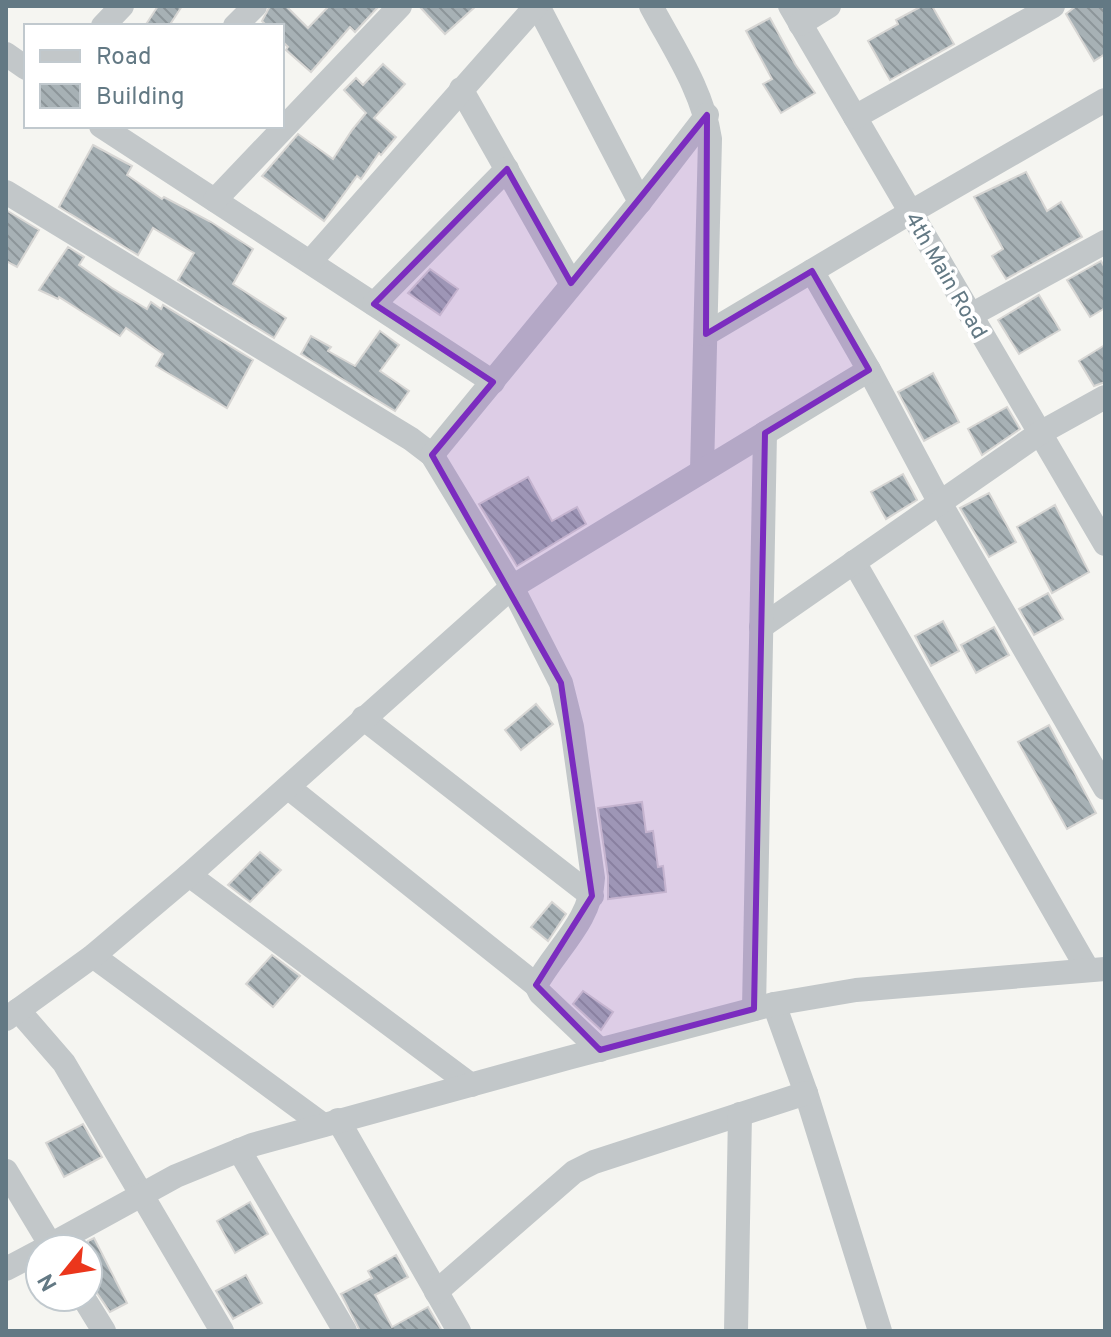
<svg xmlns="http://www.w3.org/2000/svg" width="1111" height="1337" font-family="Overpass,sans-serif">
	<defs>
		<pattern id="building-back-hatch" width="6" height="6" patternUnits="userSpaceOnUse" patternTransform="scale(2)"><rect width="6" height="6" fill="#a7b1b5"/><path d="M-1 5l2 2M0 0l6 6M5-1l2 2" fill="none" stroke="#8c9599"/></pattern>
	</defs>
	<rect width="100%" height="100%" fill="#f5f5f1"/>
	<g fill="url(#building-back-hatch)" stroke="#d7d6d4" stroke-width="2">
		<polygon points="158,6 182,6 169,26 145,26"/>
		<polygon points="270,6 286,6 308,28 329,6 379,6 355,32 350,27 311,72 286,50 288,47 282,41 282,26 267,26 262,21"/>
		<polygon points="419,6 476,6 445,34"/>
		<polygon points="922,6 932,6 954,44 890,80 868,41 898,24 896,20"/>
		<polygon points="1076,6 1105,6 1105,54 1094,61 1066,14"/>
		<polygon points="770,18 795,64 815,93 781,113 763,84 772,79 746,31"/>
		<polygon points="383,64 405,84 374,118 396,137 381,155 379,153 361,179 357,176 324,221 262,176 298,134 333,159 352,130 366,113 344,90 356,78 363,85"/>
		<polygon points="93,145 132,166 127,175 162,199 164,197 211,222 253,249 233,284 286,318 274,338 178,280 194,253 153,228 138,255 59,207"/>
		<polygon points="1026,172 1047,211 1061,202 1082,237 1006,279 992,256 1003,249 974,197"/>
		<polygon points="6,210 39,230 17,267 6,261"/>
		<polygon points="68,247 84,257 79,265 112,288 147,309 151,302 161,309 163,305 253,360 227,408 156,366 163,354 126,328 120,336 59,297 58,299 39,290"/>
		<polygon points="1101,261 1105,268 1105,308 1090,317 1067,280"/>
		<polygon points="430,269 458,289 440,315 408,293"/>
		<polygon points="1039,295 1060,330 1019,354 998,320"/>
		<polygon points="380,331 399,345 380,371 409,391 395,411 301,354 311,336 331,347 328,351 355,366"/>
		<polygon points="1105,345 1105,382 1094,386 1079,361"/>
		<polygon points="933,373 959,422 924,441 898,392"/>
		<polygon points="1007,407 1020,429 982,455 968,429"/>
		<polygon points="903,474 917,500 886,519 871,492"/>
		<polygon points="528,477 552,521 577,507 586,524 517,566 479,504"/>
		<polygon points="989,493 1016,542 989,557 960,508"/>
		<polygon points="1055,505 1089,572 1052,593 1017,527"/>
		<polygon points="1048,593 1063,619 1034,635 1019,609"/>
		<polygon points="943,621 959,651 931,666 915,636"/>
		<polygon points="994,627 1009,655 976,673 961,645"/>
		<polygon points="536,704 553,724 521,750 505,730"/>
		<polygon points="1049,725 1096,813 1067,829 1018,742"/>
		<polygon points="642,802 646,832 653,831 658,867 663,866 666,892 608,899 608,876 598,808"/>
		<polygon points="260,852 281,870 250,902 228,885"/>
		<polygon points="552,902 566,914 548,941 531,927"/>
		<polygon points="272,955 300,976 273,1007 246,984"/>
		<polygon points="583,991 613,1012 601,1030 573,1004"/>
		<polygon points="83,1124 102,1157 64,1177 46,1143"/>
		<polygon points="250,1202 268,1234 235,1253 217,1221"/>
		<polygon points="94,1238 127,1303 110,1312 88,1280 88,1241"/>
		<polygon points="396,1255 408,1277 375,1295 392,1327 428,1307 442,1331 360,1331 341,1294 372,1278 368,1271"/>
		<polygon points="246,1275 262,1303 233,1319 216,1291"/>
	</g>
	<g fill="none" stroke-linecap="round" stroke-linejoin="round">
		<g stroke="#c2c7c9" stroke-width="24">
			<polyline points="538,6 640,202"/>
			<path d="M 651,6 C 674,49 703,91 710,139 L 702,471"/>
			<polyline points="790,6 1105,544"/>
			<polyline points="800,24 829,6"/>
			<polyline points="103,26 122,6"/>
			<polyline points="235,26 255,6"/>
			<polyline points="6,54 26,68"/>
			<polyline points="461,89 571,283"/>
			<polyline points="855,117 1053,6"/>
			<polyline points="101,126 493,382"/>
			<path d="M 6,192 L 411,439 L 432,455 L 512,587 L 561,683 L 572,727 L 593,878 C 591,921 556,949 536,985 L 540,993 L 600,1050"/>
			<polyline points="215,200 400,6"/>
			<polyline points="310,262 536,6"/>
			<polyline points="812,271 869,370 940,503 1105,788"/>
			<polyline points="374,304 507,169"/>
			<polyline points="971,315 1105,242"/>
			<polyline points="706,334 911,212 1105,100"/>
			<polyline points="432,455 640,202 707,115"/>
			<polyline points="854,562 1088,970"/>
			<polyline points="761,627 1040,433 1105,397"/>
			<polyline points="363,718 592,896"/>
			<polyline points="289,788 536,985"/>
			<polyline points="189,875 471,1085"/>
			<polyline points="93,956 323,1125"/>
			<polyline points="774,1004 806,1093 880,1331"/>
			<polyline points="754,1009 765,433"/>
			<polyline points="18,1010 64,1063 222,1331"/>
			<polyline points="6,1019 93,956 189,875 512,587 869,370"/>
			<polyline points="338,1120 459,1331"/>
			<polyline points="239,1150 345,1331"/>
			<polyline points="6,1171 53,1249"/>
			<polyline points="43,1249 176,1176 252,1145 568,1058 774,1004 856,990 1105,969"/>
			<polyline points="6,1269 40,1251"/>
			<polyline points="436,1292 574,1172 594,1162 806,1093"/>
			<polyline points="83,1297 104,1331"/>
			<polyline points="736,1331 740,1114"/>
		</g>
	</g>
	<path fill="#7b2cbf" fill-opacity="0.2" stroke="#7b2cbf" stroke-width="6" stroke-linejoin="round" d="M 707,115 L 706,334 L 812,271 L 869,370 L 765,433 L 754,1009 L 600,1050 L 536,985 L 592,896 L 561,683 L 432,455 L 493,382 L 374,304 L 507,169 L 571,283 Z"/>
	<g text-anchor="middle" stroke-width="8" stroke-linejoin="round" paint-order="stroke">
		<g font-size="22" fill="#637984" stroke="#fff">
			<text transform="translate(947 275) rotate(60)" y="8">4th Main Road</text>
		</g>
	</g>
	<rect width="1111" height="1337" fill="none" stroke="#637984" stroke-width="16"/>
	<rect x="24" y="24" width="260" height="104" fill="#ffffff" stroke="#c1c9ce" stroke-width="2"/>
	<rect x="40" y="50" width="40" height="12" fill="#c2c7c9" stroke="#c1c9ce" stroke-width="2"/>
	<text x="96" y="64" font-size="24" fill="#637984">Road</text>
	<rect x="40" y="84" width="40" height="24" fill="url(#building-back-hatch)" stroke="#c1c9ce" stroke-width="2"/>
	<text x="96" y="104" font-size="24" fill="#637984">Building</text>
	<g transform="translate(64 1273) rotate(240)"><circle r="38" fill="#ffffff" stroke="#c1c9ce" stroke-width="2"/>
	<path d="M0-6L14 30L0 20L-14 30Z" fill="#eb361c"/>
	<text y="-12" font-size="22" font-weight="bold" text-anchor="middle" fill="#637984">N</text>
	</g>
</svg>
